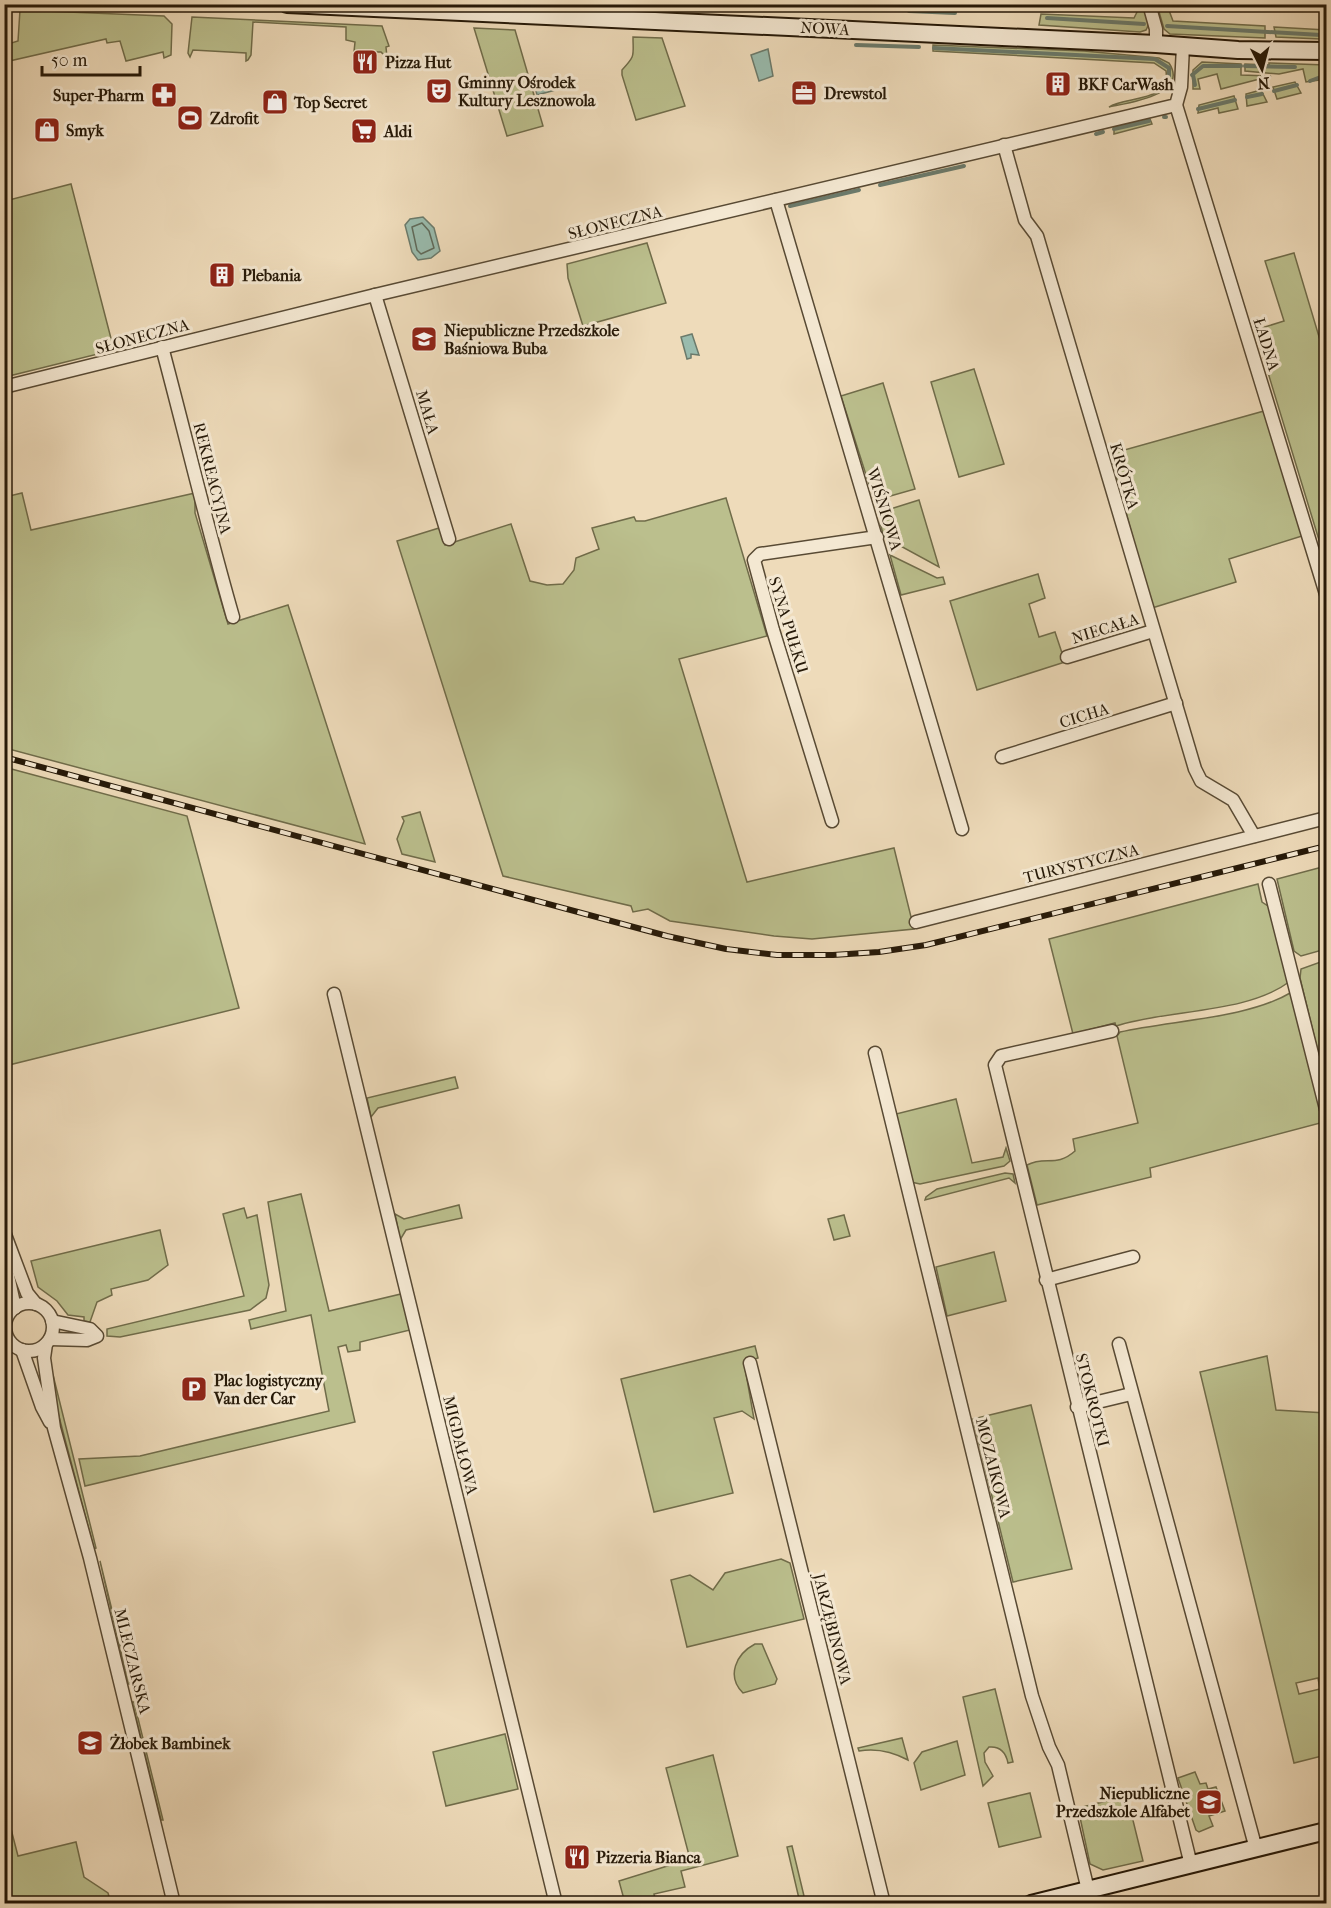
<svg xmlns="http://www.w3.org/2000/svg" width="1331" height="1908" font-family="'IM FELL French Canon',serif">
	<rect width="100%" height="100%" fill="#eedbba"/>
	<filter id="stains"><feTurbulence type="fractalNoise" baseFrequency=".00333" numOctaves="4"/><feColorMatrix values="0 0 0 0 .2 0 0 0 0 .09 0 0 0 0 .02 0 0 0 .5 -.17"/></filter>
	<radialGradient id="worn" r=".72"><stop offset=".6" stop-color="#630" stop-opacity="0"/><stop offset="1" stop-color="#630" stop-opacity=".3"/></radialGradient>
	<g fill="#bbbf8d" stroke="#706c4a" stroke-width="1.5" fill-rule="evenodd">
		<path d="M 1141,4 C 1148,9 1151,22 1146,30 L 1140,32 L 1039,25 L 1041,14 L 1134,18 Z"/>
		<polygon points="1157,5 1167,5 1173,21 1265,26 1265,38 1170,34 1164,29"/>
		<polygon points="20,10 164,16 172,24 171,55 164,58 163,52 126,61 120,41 107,43 106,39 5,62 5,45 18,41"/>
		<polygon points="192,17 382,26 389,46 386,47 387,58 381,52 354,52 355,42 346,40 346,27 253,22 251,55 248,60 246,61 246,53 193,50 190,57 188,53"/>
		<polygon points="1274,27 1326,30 1326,32 1320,39 1276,37"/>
		<polygon points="474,28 515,30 543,126 507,136"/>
		<path d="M 633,37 L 662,38 L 685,106 L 636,120 L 622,75 L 622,70 C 636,55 633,56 633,37 Z"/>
		<path d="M 933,45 L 1084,51 L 1159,58 L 1169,63 C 1190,95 1127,103 1109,107 C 1125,96 1171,103 1166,71 L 1154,63 L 933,51 Z"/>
		<polygon points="1202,62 1241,64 1241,75 1271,76 1221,89 1217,74 1198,79 1200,89 1193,89 1193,70"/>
		<polygon points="1269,63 1326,65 1326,79 1306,82 1303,69 1279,74 1245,71 1245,64 1269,65"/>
		<polygon points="1295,82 1301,93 1277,99 1273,87"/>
		<polygon points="1261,90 1267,102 1247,106 1246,94"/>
		<polygon points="1234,96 1238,109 1219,113 1218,108 1198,113 1199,105"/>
		<polygon points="1146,119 1150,119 1152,124 1114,134 1114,127"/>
		<polygon points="71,184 114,350 5,377 5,201"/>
		<polygon points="647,243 666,303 583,326 568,278 567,264"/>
		<polygon points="1294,253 1326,360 1326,563 1255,330 1284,321 1265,261"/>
		<polygon points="974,369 1004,464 959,477 931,382"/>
		<polygon points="883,383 915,489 880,499 873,497 841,396"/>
		<polygon points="1264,411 1302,536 1229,559 1236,582 1152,608 1110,454"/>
		<polygon points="22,493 31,530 195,493 195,513 228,624 288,605 365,844 5,748 5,497"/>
		<polygon points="726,498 767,636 679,659 747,882 894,848 914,929 812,939 774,936 670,921 648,909 633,912 631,906 503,876 397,541 439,528 445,545 511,524 530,581 547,585 563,584 574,570 576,558 599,549 592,528 634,517 636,521 645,521"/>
		<polygon points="919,500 939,567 884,537 880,523 884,511"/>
		<polygon points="890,555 937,578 943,577 945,584 901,595"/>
		<polygon points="1038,574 1045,598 1029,604 1039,637 1055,632 1065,662 977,690 950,601"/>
		<polygon points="4,767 187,816 239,1008 5,1066"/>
		<polygon points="420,812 435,862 402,854 397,839 404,821 402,817"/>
		<polygon points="1326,866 1326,949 1301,956 1294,951 1277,879"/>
		<path d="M 1258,884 L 1262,902 L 1271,908 L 1289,982 C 1246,1014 1168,1009 1116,1026 L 1115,1023 L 1073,1034 L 1049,939 Z"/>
		<polygon points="1326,960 1326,1085 1300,978 1301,969"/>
		<path d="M 1292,992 L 1324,1122 L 1150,1168 L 1151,1177 L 1037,1205 L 1027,1165 C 1045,1155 1056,1168 1075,1151 L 1073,1139 L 1138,1123 L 1117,1036 L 1120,1032 C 1172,1020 1247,1019 1292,992 Z"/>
		<polygon points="455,1077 458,1088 378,1108 371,1117 367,1098"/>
		<polygon points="956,1099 972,1163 1003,1157 1006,1148 1010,1161 1004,1166 920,1184 911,1182 896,1114"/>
		<polygon points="1005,1173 1013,1174 1015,1183 1009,1178 925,1200 926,1197 937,1189"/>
		<polygon points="301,1194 329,1311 401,1294 410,1330 360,1342 360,1350 348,1352 346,1345 338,1347 355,1422 85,1486 79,1459 140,1456 329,1411 311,1315 251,1329 249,1320 286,1311 268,1202"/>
		<polygon points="459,1205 462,1218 406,1230 400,1240 395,1214 404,1219"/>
		<polygon points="244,1208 247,1218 257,1215 269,1285 266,1298 250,1310 120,1337 107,1336 107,1329 244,1296 223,1214"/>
		<polygon points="844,1215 850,1236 834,1240 828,1219"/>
		<polygon points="160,1230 168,1265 148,1280 111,1289 112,1295 97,1302 90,1322 84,1321 84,1317 68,1315 57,1301 38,1287 31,1261"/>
		<polygon points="994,1252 1006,1301 947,1316 936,1267"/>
		<polygon points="755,1346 758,1358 744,1362 754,1419 742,1411 714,1418 733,1493 654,1512 621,1379"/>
		<path d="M 1267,1356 L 1276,1410 L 1326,1413 L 1326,1755 L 1294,1763 L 1200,1372 ZM 1318,1678 L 1320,1689 L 1299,1694 L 1296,1683 Z"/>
		<polygon points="53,1375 96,1548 94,1549 57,1409"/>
		<polygon points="1031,1405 1072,1569 1013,1582 973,1419"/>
		<polygon points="781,1559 790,1563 804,1619 687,1647 671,1580 690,1575 713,1590 725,1573"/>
		<polygon points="100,1561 130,1684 128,1684"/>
		<path d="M 755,1644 L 762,1644 L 777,1679 L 775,1684 L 743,1693 C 726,1676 736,1654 755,1644 Z"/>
		<path d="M 995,1689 L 1013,1762 L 1008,1763 C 1006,1753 1000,1746 989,1747 L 984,1753 L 985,1762 L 993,1776 L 983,1786 L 963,1697 Z"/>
		<polygon points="132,1702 134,1702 163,1820 161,1820"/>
		<polygon points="505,1734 518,1789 446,1806 433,1752"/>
		<path d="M 902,1738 L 908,1760 C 893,1752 876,1748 859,1751 L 858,1748 Z"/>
		<polygon points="957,1741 965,1775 921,1790 914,1763 922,1752"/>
		<polygon points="713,1755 738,1856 681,1871 685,1887 654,1894 656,1903 625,1903 619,1881 690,1859 666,1768"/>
		<polygon points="1195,1772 1200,1784 1206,1783 1208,1789 1216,1787 1225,1811 1209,1816 1213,1826 1199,1832 1196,1830 1178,1778"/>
		<polygon points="1030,1793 1041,1837 999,1847 988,1803"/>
		<polygon points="1127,1796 1143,1861 1103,1870 1090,1864 1078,1808"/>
		<polygon points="4,1802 18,1856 76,1842 84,1877 108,1893 111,1903 5,1903"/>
		<polygon points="792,1846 804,1896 806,1903 800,1903 787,1847"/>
	</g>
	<g fill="#99bbad" stroke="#6b7a6b" stroke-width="1.5">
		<polygon points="768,49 773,76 759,81 751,55"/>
		<polygon points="571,76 574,85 537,95 535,86"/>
		<polygon points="423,217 434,228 440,251 431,258 418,260 412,252 405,225 410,219"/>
		<polygon points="692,334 699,355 691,354 691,358 687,359 681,337"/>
	</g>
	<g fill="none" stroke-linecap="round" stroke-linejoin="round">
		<polygon stroke="#606a5a" stroke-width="1.5" points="422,223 429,231 434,248 421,254 417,250 412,227"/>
		<g stroke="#6b7a6b" stroke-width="4">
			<polyline points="872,9 887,10"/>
			<polyline points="909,11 955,13"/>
			<polyline points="1047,18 1144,24"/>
			<polyline points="1167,26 1321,35"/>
			<polyline points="856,45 919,47"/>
			<polyline points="934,48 1155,59 1169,68 1169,76 1163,89"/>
			<polyline points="1245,66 1295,67"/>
			<polyline points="1192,75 1203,66 1241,66"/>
			<polyline points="1193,75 1195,85"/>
			<polyline points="1310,81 1326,75"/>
			<polyline points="1274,91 1297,85"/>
			<polyline points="1247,97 1262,94"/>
			<polyline points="1198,109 1235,100"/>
			<polyline points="1164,117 1166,117"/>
			<polyline points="1114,129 1149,121"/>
			<polyline points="1096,134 1103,132"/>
			<polyline points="880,185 964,166"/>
			<polyline points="790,206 859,190"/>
		</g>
		<defs>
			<g id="street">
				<polyline points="1149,4 1156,29 1156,44"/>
				<polyline points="620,20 621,4"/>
				<polyline points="1176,105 1326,594"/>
				<polyline points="1004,145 1025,220 1037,236 1195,769 1201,781 1233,800 1254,836"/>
				<polyline points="776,200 962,829"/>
				<polyline points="375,295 449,539"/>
				<path d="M 162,347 C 186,437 207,527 233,617"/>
				<polyline points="4,387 375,295 1176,105 1181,87 1183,46"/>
				<polyline points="1067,657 1153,631"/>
				<polyline points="1002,757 1176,703"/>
				<polyline points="832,821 773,630 754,560 760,554 877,537"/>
				<polyline points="1269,884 1326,1109"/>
				<polyline points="916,922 1326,818"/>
				<polyline points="334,994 556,1904"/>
				<polyline points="1112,1031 1001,1056 995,1065 1191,1865"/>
				<polyline points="875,1053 1032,1696 1049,1747 1058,1765 1088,1890"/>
				<polyline points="4,1232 27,1293 36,1304"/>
				<polyline points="4,1257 15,1308"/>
				<polyline points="1046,1280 1133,1257"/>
				<circle cx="29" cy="1327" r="24"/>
				<polyline points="50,1339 87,1340 97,1336 90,1329 52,1321"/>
				<polyline points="46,1344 44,1358 54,1428 90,1558 174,1904"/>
				<polyline points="1119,1344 1256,1849"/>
				<polyline points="22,1350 42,1407 50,1422"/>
				<polyline points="750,1363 884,1904"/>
				<polyline points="1077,1407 1131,1394"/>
			</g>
			<g id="secondary">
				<polyline points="287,4 1156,44 1238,50 1326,51"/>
				<polyline points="1031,1904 1326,1831"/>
			</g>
		</defs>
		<use href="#street" stroke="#584a34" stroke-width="15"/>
		<use href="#secondary" stroke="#261908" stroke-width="20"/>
		<use href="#street" stroke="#f4e8d2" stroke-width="12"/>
		<use href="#secondary" stroke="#f4e8d2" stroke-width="16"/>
		<defs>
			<polyline id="rail" points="4,757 667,936 726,949 777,955 833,955 879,952 926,945 1326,846"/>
		</defs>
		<use href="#rail" stroke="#261908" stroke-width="6"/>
		<use href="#rail" stroke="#f4e8d2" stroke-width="4" stroke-dasharray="11" stroke-linecap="butt"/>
	</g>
	<defs>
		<symbol id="restaurant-square" viewBox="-11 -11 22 22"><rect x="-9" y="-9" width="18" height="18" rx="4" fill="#8f2418" stroke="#f4e8d2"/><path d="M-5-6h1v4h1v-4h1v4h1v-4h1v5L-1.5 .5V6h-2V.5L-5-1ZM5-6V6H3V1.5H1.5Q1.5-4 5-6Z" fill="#fff"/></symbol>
		<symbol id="building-square" viewBox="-11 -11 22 22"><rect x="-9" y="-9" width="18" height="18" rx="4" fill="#8f2418" stroke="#f4e8d2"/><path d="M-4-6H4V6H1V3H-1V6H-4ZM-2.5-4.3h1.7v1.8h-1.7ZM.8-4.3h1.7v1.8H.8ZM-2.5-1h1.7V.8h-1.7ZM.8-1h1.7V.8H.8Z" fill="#fff"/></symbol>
		<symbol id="theatre-square" viewBox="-11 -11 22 22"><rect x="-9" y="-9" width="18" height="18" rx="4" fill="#8f2418" stroke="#f4e8d2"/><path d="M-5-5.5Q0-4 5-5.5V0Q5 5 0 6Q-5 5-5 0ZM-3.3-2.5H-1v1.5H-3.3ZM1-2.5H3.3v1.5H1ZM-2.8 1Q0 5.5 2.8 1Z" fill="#fff"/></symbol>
		<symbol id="office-square" viewBox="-11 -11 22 22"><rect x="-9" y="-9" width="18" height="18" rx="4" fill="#8f2418" stroke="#f4e8d2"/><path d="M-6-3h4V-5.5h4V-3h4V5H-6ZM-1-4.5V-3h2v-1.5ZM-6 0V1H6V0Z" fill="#fff"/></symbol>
		<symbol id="pharmacy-square" viewBox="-11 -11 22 22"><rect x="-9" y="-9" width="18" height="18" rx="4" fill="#8f2418" stroke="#f4e8d2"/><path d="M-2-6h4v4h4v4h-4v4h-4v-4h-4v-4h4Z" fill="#fff"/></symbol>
		<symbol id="shop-square" viewBox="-11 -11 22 22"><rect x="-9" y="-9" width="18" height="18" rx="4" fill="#8f2418" stroke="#f4e8d2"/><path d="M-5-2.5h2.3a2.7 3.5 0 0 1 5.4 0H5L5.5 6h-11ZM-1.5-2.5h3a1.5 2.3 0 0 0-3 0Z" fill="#fff"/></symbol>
		<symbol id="stadium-square" viewBox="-11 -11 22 22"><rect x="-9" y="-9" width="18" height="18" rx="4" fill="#8f2418" stroke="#f4e8d2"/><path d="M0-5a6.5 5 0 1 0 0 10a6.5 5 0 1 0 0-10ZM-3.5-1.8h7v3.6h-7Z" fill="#fff"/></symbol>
		<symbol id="supermarket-square" viewBox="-11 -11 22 22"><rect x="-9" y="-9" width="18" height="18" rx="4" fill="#8f2418" stroke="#f4e8d2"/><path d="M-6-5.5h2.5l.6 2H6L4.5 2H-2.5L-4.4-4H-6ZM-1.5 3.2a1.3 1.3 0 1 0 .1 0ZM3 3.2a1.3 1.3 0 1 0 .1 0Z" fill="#fff"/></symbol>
		<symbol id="school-square" viewBox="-11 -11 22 22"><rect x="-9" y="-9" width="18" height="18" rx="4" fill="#8f2418" stroke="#f4e8d2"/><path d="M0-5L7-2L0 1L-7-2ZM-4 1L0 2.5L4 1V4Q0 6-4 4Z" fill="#fff"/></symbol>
		<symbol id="parking-square" viewBox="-11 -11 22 22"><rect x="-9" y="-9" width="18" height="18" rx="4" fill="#8f2418" stroke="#f4e8d2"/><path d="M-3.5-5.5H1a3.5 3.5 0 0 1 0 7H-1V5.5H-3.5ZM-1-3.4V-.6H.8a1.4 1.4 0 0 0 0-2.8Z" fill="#fff"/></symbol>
	</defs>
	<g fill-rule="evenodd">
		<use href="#restaurant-square" x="350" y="47" width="30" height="30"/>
		<use href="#building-square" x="1043" y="69" width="30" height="30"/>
		<use href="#theatre-square" x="424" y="76" width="30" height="30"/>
		<use href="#office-square" x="789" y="78" width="30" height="30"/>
		<use href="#pharmacy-square" x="149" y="80" width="30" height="30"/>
		<use href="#shop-square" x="260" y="87" width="30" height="30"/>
		<use href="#stadium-square" x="175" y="103" width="30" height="30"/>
		<use href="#shop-square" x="32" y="115" width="30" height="30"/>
		<use href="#supermarket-square" x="349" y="116" width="30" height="30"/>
		<use href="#building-square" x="207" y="260" width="30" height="30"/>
		<use href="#school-square" x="409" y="324" width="30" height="30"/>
		<use href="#parking-square" x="179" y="1374" width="30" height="30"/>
		<use href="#school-square" x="75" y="1728" width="30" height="30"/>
		<use href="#school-square" x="1194" y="1787" width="30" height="30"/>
		<use href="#restaurant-square" x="562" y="1842" width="30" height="30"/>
	</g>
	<g text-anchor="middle" stroke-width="6" stroke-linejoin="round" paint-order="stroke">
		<g font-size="16" fill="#261908" stroke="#f4e8d2">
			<text transform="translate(825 28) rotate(3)" y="6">NOWA</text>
			<text transform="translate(615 222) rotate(-14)" y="6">SŁONECZNA</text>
			<text transform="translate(142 336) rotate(-15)" y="6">SŁONECZNA</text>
			<text transform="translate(1267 344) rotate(73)" y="6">ŁADNA</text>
			<text transform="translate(428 412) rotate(73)" y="6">MAŁA</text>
			<text transform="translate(1125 476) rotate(74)" y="6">KRÓTKA</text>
			<text transform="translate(213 478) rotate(76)" y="6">REKREACYJNA</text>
			<text transform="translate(885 509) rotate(73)" y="6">WIŚNIOWA</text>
			<text transform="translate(789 625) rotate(73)" y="6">SYNA PUŁKU</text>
			<text transform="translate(1105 628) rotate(-17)" y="6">NIECAŁA</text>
			<text transform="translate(1084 715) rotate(-17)" y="6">CICHA</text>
			<text transform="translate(1081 863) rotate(-14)" y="6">TURYSTYCZNA</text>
			<text transform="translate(1093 1400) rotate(76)" y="6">STOKROTKI</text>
			<text transform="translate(461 1445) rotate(76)" y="6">MIGDAŁOWA</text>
			<text transform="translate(994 1468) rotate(76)" y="6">MOZAIKOWA</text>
			<text transform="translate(833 1629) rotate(76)" y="6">JARZĘBINOWA</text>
			<text transform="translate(133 1661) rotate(76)" y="6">MLECZARSKA</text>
		</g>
		<g font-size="16" font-weight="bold" fill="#261908" stroke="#f4e8d2" text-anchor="start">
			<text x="385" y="68">Pizza Hut</text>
			<text x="458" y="88">Gminny Ośrodek<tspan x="458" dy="18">Kultury Lesznowola</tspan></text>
			<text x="1078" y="90">BKF CarWash</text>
			<text x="824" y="99">Drewstol</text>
			<text x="144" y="101" text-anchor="end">Super-Pharm</text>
			<text x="294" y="108">Top Secret</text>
			<text x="210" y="124">Zdrofit</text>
			<text x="66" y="136">Smyk</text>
			<text x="384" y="137">Aldi</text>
			<text x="242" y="281">Plebania</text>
			<text x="444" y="336">Niepubliczne Przedszkole<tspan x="444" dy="18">Baśniowa Buba</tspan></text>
			<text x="214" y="1386">Plac logistyczny<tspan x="214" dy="18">Van der Car</tspan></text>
			<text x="110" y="1749">Żłobek Bambinek</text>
			<text x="1190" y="1799" text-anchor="end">Niepubliczne<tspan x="1190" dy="18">Przedszkole Alfabet</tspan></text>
			<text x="596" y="1863">Pizzeria Bianca</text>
		</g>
	</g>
	<rect width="1331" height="1908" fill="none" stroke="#eedbba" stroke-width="24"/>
	<rect x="6" y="6" width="1319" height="1896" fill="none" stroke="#261908" stroke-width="3"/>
	<rect x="12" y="12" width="1307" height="1884" fill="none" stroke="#261908" stroke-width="1.5"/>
	<g transform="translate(1262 69) rotate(174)" stroke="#f4e8d2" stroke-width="4.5" paint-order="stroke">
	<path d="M0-4.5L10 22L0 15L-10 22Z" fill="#261908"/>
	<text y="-9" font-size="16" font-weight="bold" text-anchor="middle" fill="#261908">N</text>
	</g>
	<path d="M42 66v9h98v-9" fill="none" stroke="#261908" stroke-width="3"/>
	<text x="51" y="66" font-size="18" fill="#261908" stroke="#f4e8d2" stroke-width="4.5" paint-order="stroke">50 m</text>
	<rect width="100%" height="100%" filter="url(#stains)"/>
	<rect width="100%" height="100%" fill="url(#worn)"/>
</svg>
